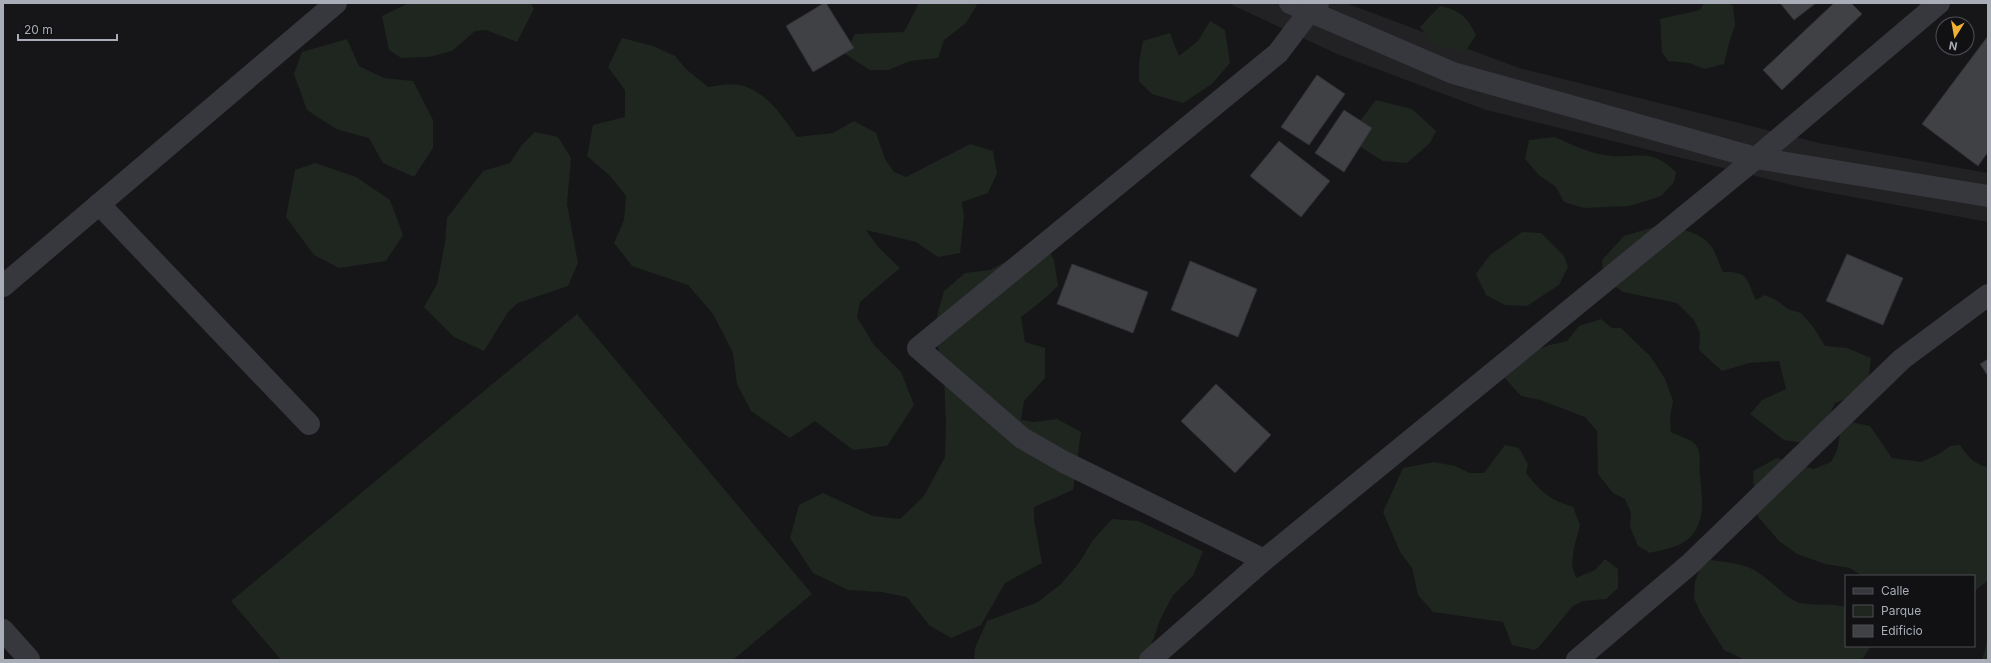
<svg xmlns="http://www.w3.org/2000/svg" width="1991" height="663" font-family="Inter,sans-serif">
	<rect width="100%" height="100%" fill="#161618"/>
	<polygon fill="#222225" points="1228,3 1346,3 1519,68 1819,143 1988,173 1988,222 1804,188 1486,110 1337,54"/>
	<g fill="#1e261f">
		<polygon points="409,3 531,3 534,9 517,42 486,30 475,31 452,51 429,57 401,58 389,50 382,16"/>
		<polygon points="917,3 978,3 966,23 944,40 938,58 910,61 889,70 870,70 845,54 855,34 904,32 918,5"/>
		<polygon points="1704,3 1729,3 1733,6 1735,25 1729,43 1724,64 1705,69 1689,63 1668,61 1662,52 1660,19 1700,10"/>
		<path d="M 1440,6 C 1460,10 1467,17 1476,35 L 1465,52 L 1435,46 L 1420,27 Z"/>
		<polygon points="1210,21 1225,30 1230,63 1212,84 1183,103 1152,94 1139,81 1139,62 1143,41 1170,33 1179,56 1198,41"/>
		<path d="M 622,38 L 653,46 L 675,56 L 686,69 L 708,87 C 718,86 730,83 739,85 C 766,90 782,116 797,137 L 833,133 L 854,121 L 876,133 L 885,159 L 894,172 L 906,177 L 970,144 L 993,151 L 997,173 L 988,193 L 962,202 L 964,216 L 960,253 L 938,257 L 916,242 L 866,230 L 879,248 L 900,268 L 860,302 L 857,317 L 874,345 L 901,372 L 914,405 L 887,446 L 853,450 L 815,421 L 790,438 L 751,411 L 737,384 L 733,353 L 713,314 L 688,285 L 632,266 L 614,243 L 624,220 L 626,196 L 611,177 L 587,156 L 593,125 L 625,117 L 625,90 L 608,67 Z"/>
		<polygon points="347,39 359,66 384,78 413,81 433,120 433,148 414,177 383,163 369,138 336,129 307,110 294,74 302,52"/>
		<polygon points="1376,100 1412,109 1436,131 1430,143 1407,163 1383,161 1359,146 1360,121"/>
		<polygon points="535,132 558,137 571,158 567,204 578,263 568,286 518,303 508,312 484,351 454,337 424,307 437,284 445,243 447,218 483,171 510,163 521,146"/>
		<path d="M 1555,137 C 1570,144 1587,152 1604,155 C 1637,160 1649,146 1676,172 L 1674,182 L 1661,196 L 1646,201 L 1629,206 L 1584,208 L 1564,202 L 1556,187 L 1539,175 L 1525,159 L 1529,140 Z"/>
		<polygon points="315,163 356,177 390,200 403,235 386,261 339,268 314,255 286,217 295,170"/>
		<path d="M 1654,227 C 1673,228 1698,229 1711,246 C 1716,253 1719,264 1723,272 C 1750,271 1746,280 1756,300 L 1765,295 L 1776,300 L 1788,309 L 1801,313 L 1814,328 L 1825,346 L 1847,348 L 1871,358 L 1867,390 L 1835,403 L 1826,423 L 1810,444 L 1784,440 L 1750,414 L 1762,400 L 1786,389 L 1779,361 L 1749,363 L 1722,371 L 1699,350 L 1700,333 L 1694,320 L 1677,303 L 1623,292 L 1604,279 L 1602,260 L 1624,236 Z"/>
		<polygon points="1522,232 1541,233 1564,256 1568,267 1559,285 1527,306 1505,305 1486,295 1476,274 1490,255"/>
		<polygon points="1044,242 1054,260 1058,286 1044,299 1021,317 1025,342 1045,348 1045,378 1024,401 1021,420 1034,422 1057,419 1081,432 1073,490 1034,507 1034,520 1042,563 1005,583 981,625 951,638 929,625 907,597 881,592 848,590 813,573 790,538 799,505 823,493 873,516 900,519 924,496 945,457 946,422 944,378 937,341 937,316 944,291 965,273 990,270"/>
		<polygon points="577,314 812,594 733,660 281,660 231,601"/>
		<path d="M 1601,319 L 1612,328 L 1621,328 L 1651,357 L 1665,379 L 1673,401 L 1670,417 L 1671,432 C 1676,435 1693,440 1695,444 C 1703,454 1698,464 1700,476 C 1702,496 1706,518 1692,535 C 1683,547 1664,549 1650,553 L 1638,546 L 1630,527 L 1631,513 L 1625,499 L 1613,493 L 1598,474 L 1597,431 L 1585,417 L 1540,400 L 1521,396 L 1503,376 L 1517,357 L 1550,345 L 1567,341 L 1579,326 Z"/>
		<path d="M 1851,422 L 1870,426 L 1892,458 L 1921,462 L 1939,454 L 1950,446 L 1960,445 C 1968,456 1974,465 1988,467 L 1988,580 L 1974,592 L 1974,576 L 1862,576 L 1850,568 L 1825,564 L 1797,554 L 1779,541 L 1755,513 L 1753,471 L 1777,458 L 1814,469 L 1831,462 L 1837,451 L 1840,434 Z"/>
		<path d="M 1505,445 L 1519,448 L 1528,464 L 1526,473 C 1543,493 1548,499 1573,507 L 1580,525 L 1574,548 L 1572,565 L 1576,578 L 1595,570 L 1605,559 L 1618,569 L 1618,588 L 1606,599 L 1583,601 L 1573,606 L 1538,648 L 1534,650 L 1512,645 L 1503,622 L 1433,612 L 1418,595 L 1412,568 L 1400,552 L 1383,512 L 1403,468 L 1434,462 L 1455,466 L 1470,473 L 1484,473 Z"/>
		<polygon points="1112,519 1138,521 1203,551 1193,576 1173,595 1160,620 1146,660 974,660 975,648 987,621 1038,602 1061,584 1079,563 1093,540"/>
		<path d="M 1711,560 C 1724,562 1738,563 1750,568 C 1767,575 1786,599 1800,603 C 1815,606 1831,603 1846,607 L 1846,646 L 1871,646 L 1862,660 L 1745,660 L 1724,650 L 1700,612 L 1694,598 L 1695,582 L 1700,568 Z"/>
		<polygon points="1988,633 1988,660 1982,660 1986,646"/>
	</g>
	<g fill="#404145" stroke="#303034">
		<polygon points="824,3 826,3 854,48 813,72 786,26"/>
		<polygon points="1780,3 1816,3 1794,20"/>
		<polygon points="1834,3 1851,3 1862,14 1782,90 1763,70"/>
		<polygon points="1988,36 1988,152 1978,166 1922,124"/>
		<polygon points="1317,75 1345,94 1309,145 1281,127"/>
		<polygon points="1344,110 1372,128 1344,172 1315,153"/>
		<polygon points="1279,141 1330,181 1301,217 1250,176"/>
		<polygon points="1847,254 1903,278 1883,325 1826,301"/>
		<polygon points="1190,261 1257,289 1238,337 1171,310"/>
		<polygon points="1072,264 1148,292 1133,333 1057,304"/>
		<polygon points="1988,359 1988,376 1980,364"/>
		<polygon points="1216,384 1271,435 1235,473 1181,421"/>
	</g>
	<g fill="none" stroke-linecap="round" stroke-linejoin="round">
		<g stroke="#37383d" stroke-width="22">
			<polyline points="1290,3 1453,73 1756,158 1988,196"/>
			<polyline points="99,204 309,424"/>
			<polyline points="3,286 336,3"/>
			<polyline points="1264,560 1064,462 1022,438 918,348 1278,53 1309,12 1318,3"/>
			<polyline points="3,630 29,659"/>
			<polyline points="1150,660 1264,560 1756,158 1939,3"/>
			<polyline points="1577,660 1690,564 1902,359 1988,295"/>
		</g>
	</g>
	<rect width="1991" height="663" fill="none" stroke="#a8adb8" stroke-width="8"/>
	<rect x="1845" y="575" width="130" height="72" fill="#111113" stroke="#4d4f55"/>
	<rect x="1853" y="588" width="20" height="6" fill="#37383d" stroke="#4d4f55"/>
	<text x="1881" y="595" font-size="12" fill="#a8adb8">Calle</text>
	<rect x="1853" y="605" width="20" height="12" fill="#1e261f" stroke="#4d4f55"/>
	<text x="1881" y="615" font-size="12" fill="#a8adb8">Parque</text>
	<rect x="1853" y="625" width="20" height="12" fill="#404145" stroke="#4d4f55"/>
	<text x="1881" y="635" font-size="12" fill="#a8adb8">Edificio</text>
	<g transform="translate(1955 36) rotate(191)"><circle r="19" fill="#111113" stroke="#4d4f55"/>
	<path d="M0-3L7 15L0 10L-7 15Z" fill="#f2b134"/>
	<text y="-6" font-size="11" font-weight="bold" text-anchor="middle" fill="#a8adb8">N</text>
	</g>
	<path d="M18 34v6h99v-6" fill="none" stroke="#a8adb8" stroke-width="2"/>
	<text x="24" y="34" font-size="12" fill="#a8adb8" stroke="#111113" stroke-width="3" paint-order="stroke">20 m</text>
</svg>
